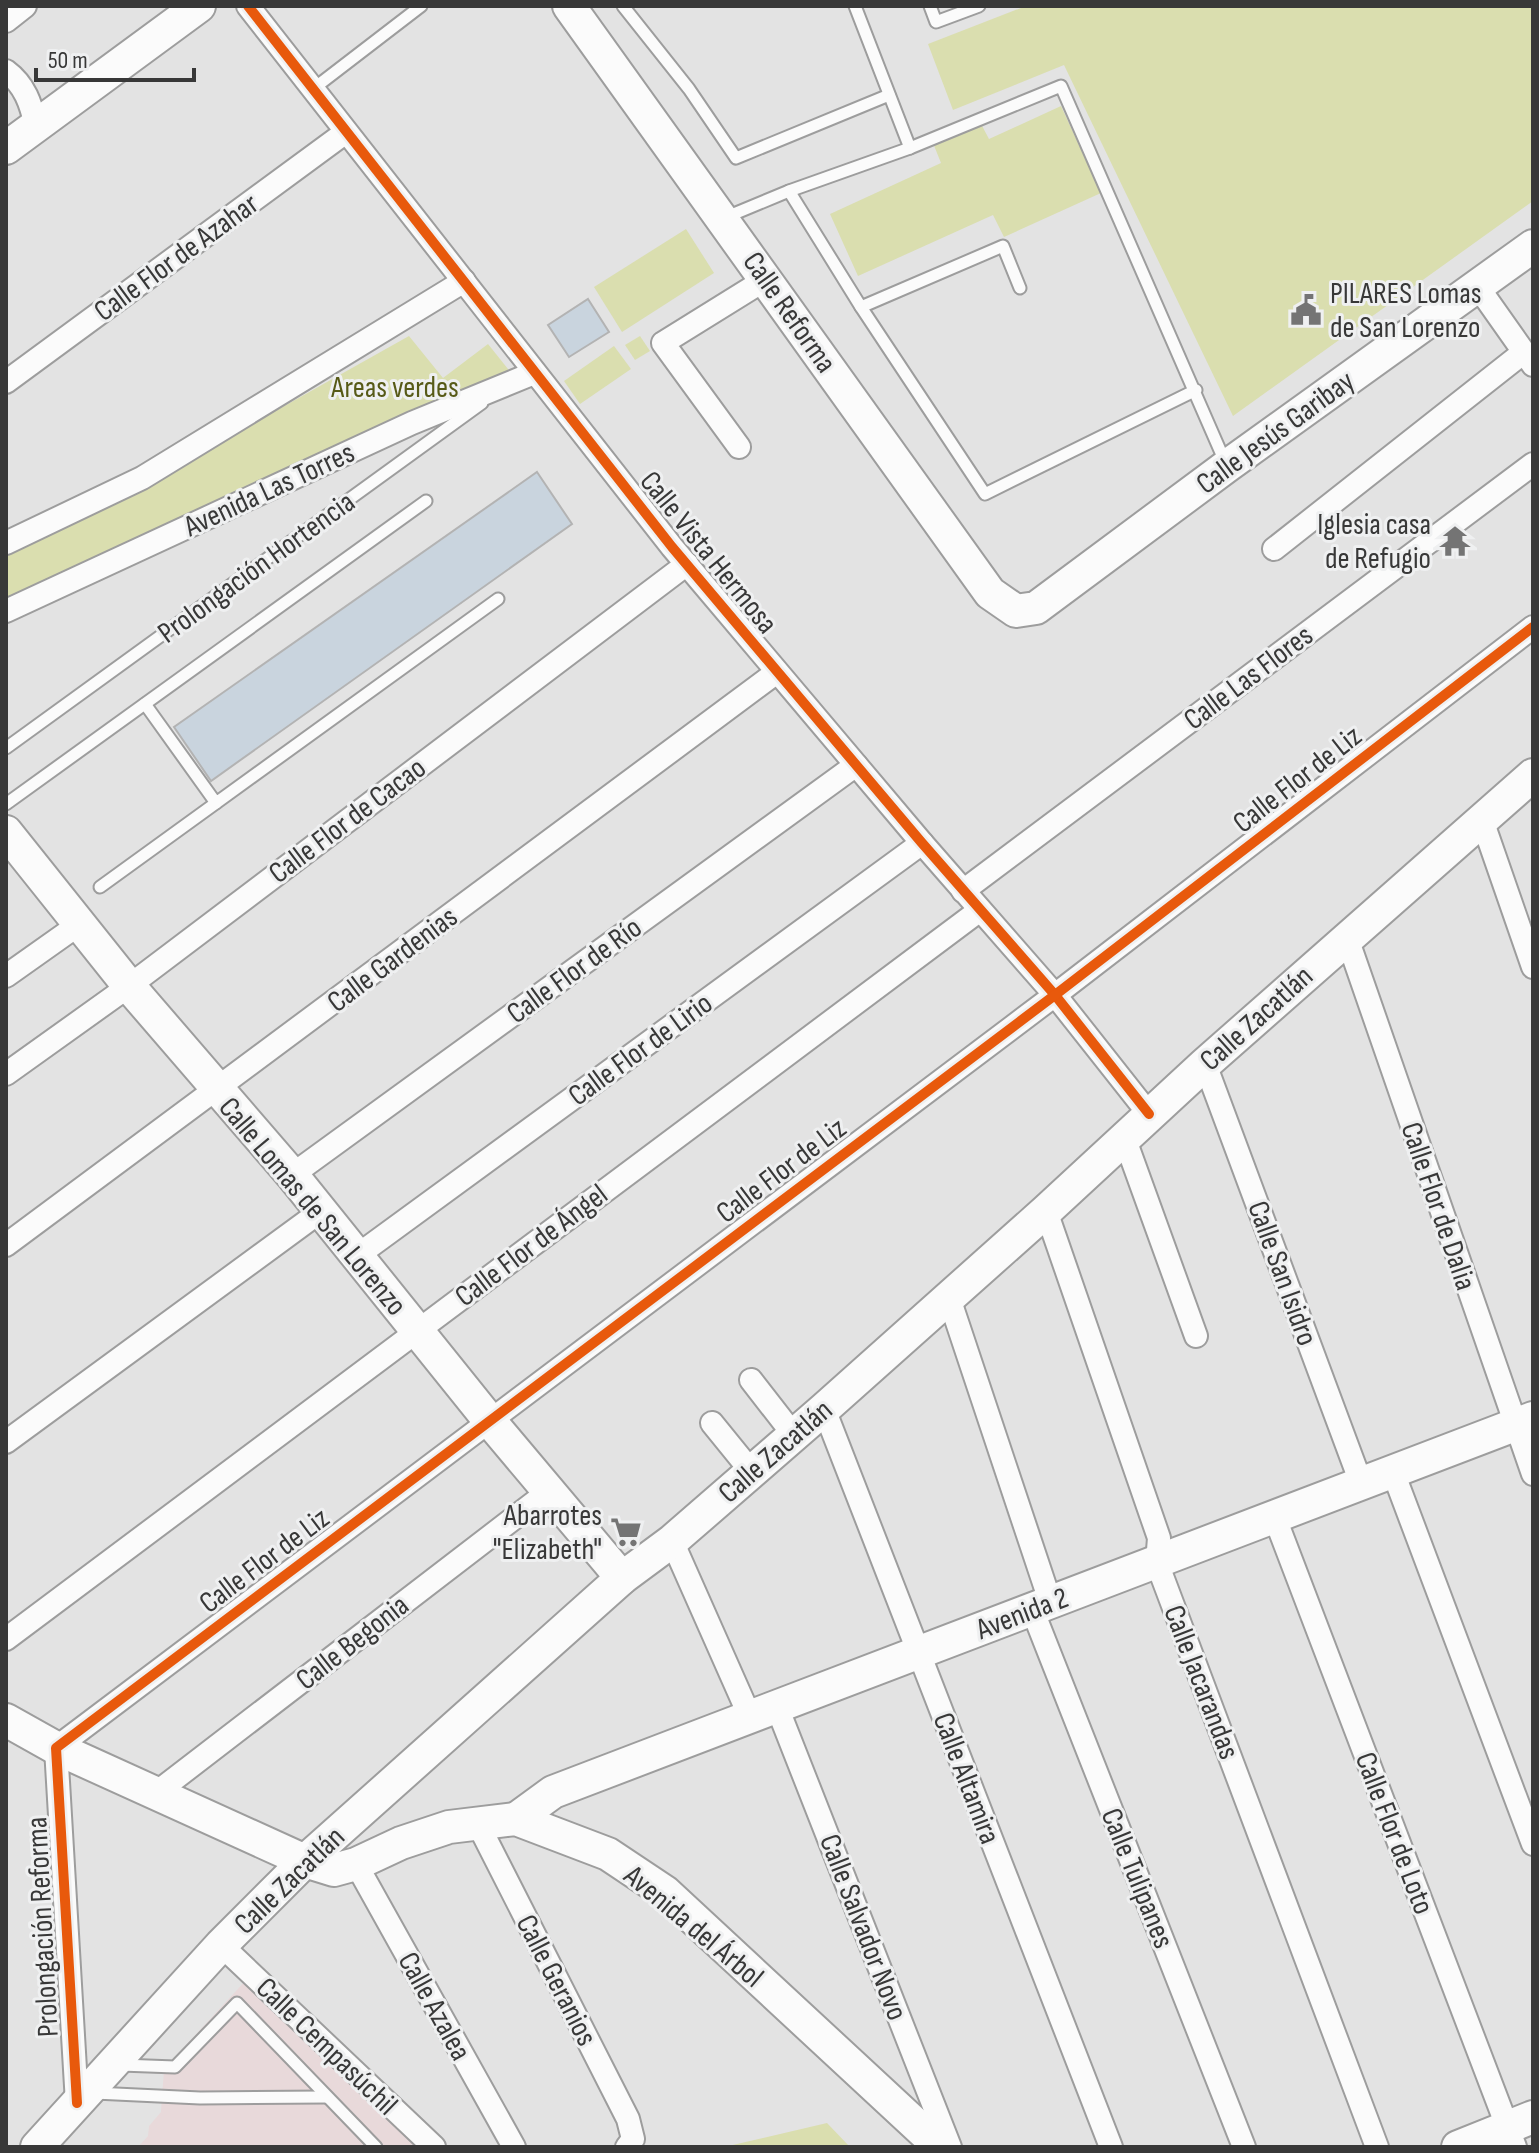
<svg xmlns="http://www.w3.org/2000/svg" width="1539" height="2153" font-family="'Sofia Sans Condensed',sans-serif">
	<rect width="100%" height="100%" fill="#e3e3e3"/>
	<polygon fill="#e8d9da" points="248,1978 423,2147 138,2147 148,2136 149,2126 161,2112 164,2069"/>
	<g fill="#dadeaf">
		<polygon points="1026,6 1533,6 1533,201 1233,416 1064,65 953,110 928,44"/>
		<polygon points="1061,106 1101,193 1004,237 993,215 858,276 830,214 941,163 933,143 980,122 989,139"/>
		<polygon points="686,229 714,273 622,332 594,287"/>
		<polygon points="409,336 443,378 488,344 512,374 6,600 6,552 172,469"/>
		<polygon points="640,336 650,351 635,360 625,345"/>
		<polygon points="614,346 631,369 580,404 564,381"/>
		<polygon points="827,2123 850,2147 724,2147"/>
	</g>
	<g fill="#c9d4de" stroke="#b3b3b3" stroke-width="2">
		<polygon points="588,299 609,332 569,357 548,325"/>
		<polygon points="537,472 572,524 211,781 174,727"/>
	</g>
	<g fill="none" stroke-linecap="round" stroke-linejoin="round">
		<defs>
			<g id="lane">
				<polyline points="623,6 689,89 736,158 889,95"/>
				<polyline points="855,6 910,148"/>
				<polyline points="930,6 936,22 979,6"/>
				<polyline points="313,89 421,6"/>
				<polyline points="724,218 789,191"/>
				<polyline points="861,307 1003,246 1020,288"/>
				<polyline points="1196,390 985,494 861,307 789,191 910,148 1061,86 1226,464"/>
				<polyline points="145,704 216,803 498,599"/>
				<polyline points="6,748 482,403"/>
				<polyline points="6,804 426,501"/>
				<polyline points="100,887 216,803"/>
				<polyline points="121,2065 175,2067 237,2003 376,2147"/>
				<polyline points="95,2093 200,2098 326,2097"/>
			</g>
			<g id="street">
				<polyline points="248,6 672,547 922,843 1055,995 1149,1114"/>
				<polyline points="6,21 25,6"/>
				<path d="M 6,71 C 25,85 31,104 36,126"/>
				<polyline points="1478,287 1533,365"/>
				<polyline points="6,382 346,132"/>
				<polyline points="739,447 663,343 766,279"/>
				<polyline points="6,543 142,478 464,281"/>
				<polyline points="1274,549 1524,352"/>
				<polyline points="6,611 412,423 534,373"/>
				<polyline points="1482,820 1533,967"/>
				<polyline points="963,891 1533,464"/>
				<polyline points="1347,938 1533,1474"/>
				<polyline points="6,976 78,925"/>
				<polyline points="1205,1064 1361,1483"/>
				<polyline points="6,1074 129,986 687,564"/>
				<polyline points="1124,1137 1196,1336"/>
				<polyline points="292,1175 856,765"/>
				<polyline points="1046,1211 1159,1538 1157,1563 1377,2147"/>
				<polyline points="6,1245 777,672"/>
				<polyline points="358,1255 922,843"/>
				<polyline points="949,1298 1050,1601"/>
				<polyline points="751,1380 793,1434"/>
				<polyline points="824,1409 1111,2147"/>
				<polyline points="712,1423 751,1471"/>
				<polyline points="6,1442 321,1211"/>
				<polyline points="1393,1472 1533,1844"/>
				<polyline points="1275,1518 1515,2147"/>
				<polyline points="672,1541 750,1717"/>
				<polyline points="1032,1609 1244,2147"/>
				<polyline points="6,1639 980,910"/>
				<polyline points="777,1707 950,2147"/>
				<polyline points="156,1793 548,1492"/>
				<polyline points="477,1822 628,2119 633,2139 627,2147"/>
				<polyline points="356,1864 514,2147"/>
				<polyline points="221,1945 434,2147"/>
				<polyline points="77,2103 56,1748 1055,995 1533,627"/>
			</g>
			<g id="secondary">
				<polyline points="569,6 990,593 1016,611 1036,608 1227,466 1533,246"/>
				<polyline points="6,148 199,6"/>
				<polyline points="6,832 129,986 292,1175 489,1420 622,1578"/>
				<polyline points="6,1720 56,1748 305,1861 334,1870 356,1864 401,1843 449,1827 516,1819 608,1854 665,1892 940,2147"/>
				<polyline points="516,1819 553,1792 1533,1418"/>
				<polyline points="37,2147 221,1945 305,1861 622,1578 672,1541 824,1409 1046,1211 1205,1064 1533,775"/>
				<polyline points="1458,2147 1533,2117"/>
			</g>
		</defs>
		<use href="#lane" stroke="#9d9d9d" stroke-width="15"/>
		<use href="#street" stroke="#9d9d9d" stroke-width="26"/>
		<use href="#secondary" stroke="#9d9d9d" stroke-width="36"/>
		<use href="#lane" stroke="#fbfbfb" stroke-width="11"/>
		<use href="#street" stroke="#fbfbfb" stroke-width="22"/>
		<use href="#secondary" stroke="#fbfbfb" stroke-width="32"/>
		<defs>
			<g id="cycleway">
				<polyline points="248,6 672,547 922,843 1055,995 1149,1114"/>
				<polyline points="77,2103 56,1748 1055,995 1533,627"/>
			</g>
		</defs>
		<use href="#cycleway" stroke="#eff0f1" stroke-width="15"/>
		<use href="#cycleway" stroke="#e8590c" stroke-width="10"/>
	</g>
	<defs>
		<symbol id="civic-bare" viewBox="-9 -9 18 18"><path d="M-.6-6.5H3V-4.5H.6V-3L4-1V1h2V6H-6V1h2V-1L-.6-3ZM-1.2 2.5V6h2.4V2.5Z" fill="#747474" stroke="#eff0f1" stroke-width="2.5" paint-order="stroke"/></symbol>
		<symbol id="temple-bare" viewBox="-9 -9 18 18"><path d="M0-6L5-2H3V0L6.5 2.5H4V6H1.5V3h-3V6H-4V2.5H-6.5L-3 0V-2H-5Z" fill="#747474" stroke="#eff0f1" stroke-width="2.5" paint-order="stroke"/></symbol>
		<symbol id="supermarket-bare" viewBox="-9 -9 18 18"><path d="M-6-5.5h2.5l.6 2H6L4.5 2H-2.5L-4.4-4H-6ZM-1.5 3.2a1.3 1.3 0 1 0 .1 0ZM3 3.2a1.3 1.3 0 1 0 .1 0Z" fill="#747474" stroke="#eff0f1" stroke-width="2.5" paint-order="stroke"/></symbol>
	</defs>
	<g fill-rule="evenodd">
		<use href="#civic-bare" x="1284" y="288" width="44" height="44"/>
		<use href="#temple-bare" x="1433" y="519" width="44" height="44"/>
		<use href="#supermarket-bare" x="604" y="1510" width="44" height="44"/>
	</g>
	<g text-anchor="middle" stroke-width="6" stroke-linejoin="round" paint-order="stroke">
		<g font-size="30" fill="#383838" stroke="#eff0f1">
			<text transform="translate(176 257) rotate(-36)" y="10">Calle Flor de Azahar</text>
			<text transform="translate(790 312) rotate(55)" y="10">Calle Reforma</text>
			<text transform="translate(1275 432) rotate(-36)" y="10">Calle Jesús Garibay</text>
			<text transform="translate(269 489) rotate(-25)" y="10">Avenida Las Torres</text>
			<text transform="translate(709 552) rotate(51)" y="10">Calle Vista Hermosa</text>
			<text transform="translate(256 567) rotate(-36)" y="10">Prolongación Hortencia</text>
			<text transform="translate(1248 677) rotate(-37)" y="10">Calle Las Flores</text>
			<text transform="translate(1297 779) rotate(-38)" y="10">Calle Flor de Liz</text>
			<text transform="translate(347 820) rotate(-37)" y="10">Calle Flor de Cacao</text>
			<text transform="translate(392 959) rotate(-37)" y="10">Calle Gardenias</text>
			<text transform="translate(574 970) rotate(-36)" y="10">Calle Flor de Río</text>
			<text transform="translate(1256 1018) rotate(-42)" y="10">Calle Zacatlán</text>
			<text transform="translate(640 1049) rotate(-36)" y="10">Calle Flor de Lirio</text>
			<text transform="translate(781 1170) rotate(-37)" y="10">Calle Flor de Liz</text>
			<text transform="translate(313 1206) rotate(50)" y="10">Calle Lomas de San Lorenzo</text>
			<text transform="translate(1439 1206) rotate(71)" y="10">Calle Flor de Dalia</text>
			<text transform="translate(531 1245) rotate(-37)" y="10">Calle Flor de Ángel</text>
			<text transform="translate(1283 1273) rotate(70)" y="10">Calle San Isidro</text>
			<text transform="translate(775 1451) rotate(-41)" y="10">Calle Zacatlán</text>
			<text transform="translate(264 1560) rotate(-37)" y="10">Calle Flor de Liz</text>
			<text transform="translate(1022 1613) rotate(-21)" y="10">Avenida 2</text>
			<text transform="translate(352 1642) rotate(-38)" y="10">Calle Begonia</text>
			<text transform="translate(1202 1682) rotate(69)" y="10">Calle Jacarandas</text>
			<text transform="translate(967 1778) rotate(69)" y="10">Calle Altamira</text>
			<text transform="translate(1395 1833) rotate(69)" y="10">Calle Flor de Loto</text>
			<text transform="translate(1138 1878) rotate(68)" y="10">Calle Tulipanes</text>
			<text transform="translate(289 1880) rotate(-44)" y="10">Calle Zacatlán</text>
			<text transform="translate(694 1926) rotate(40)" y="10">Avenida del Árbol</text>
			<text transform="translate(42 1927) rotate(-93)" y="10">Prolongación Reforma</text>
			<text transform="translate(864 1927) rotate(69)" y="10">Calle Salvador Novo</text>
			<text transform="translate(557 1980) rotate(63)" y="10">Calle Geranios</text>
			<text transform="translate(435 2006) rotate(61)" y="10">Calle Azalea</text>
			<text transform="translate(327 2046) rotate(44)" y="10">Calle Cempasúchil</text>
		</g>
		<g font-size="30" fill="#383838" stroke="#eff0f1" text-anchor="end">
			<text x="1330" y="303" text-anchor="start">PILARES Lomas<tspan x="1330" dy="34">de San Lorenzo</tspan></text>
			<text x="1431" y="534">Iglesia casa<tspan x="1431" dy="34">de Refugio</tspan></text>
			<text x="602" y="1525">Abarrotes<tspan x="602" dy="34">"Elizabeth"</tspan></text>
		</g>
		<g font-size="30" fill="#575a17" stroke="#eff0f1">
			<text x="395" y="397">Areas verdes</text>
		</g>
	</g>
	<rect width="1539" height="2153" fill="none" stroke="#383838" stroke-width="16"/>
	<path d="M36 68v12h158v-12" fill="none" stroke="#383838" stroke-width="4"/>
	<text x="48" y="68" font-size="24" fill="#383838" stroke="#eff0f1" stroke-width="6" paint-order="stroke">50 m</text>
</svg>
